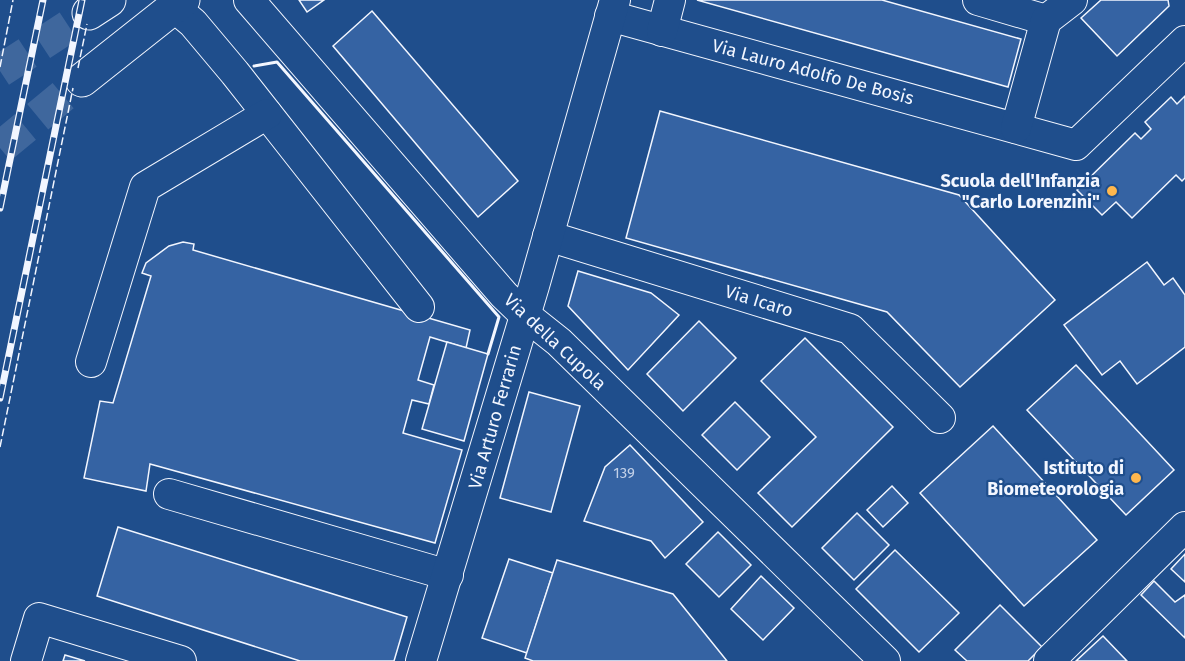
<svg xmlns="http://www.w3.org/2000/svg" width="1185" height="661" font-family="'Fira Sans',sans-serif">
	<rect width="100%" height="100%" fill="#1f4e8c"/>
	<g fill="#3563a3" stroke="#f2f6ff" stroke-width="1.5">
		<polygon points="299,0 324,0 307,12"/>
		<polygon points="697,0 882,0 1021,39 1008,87"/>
		<polygon points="1101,0 1168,0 1169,6 1117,56 1081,18"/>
		<polygon points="372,11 518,181 478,217 333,46"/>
		<polygon points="1185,96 1185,178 1182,181 1176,175 1132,218 1116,202 1102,215 1077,190 1135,133 1141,139 1151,129 1145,122 1171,97 1177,104"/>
		<polygon points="660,111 959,195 1055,300 960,387 887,312 626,238"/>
		<polygon points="183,242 194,244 193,250 470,330 466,348 430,337 418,380 434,385 429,404 412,400 403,433 462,450 435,543 150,464 146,491 84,478 100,401 113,403 151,276 142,273 146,263 169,246"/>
		<polygon points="1147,262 1164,285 1173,278 1185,295 1185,347 1137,384 1120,361 1102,375 1064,325"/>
		<polygon points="578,271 651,293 679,315 628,370 568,306"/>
		<polygon points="699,321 736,358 683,411 647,374"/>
		<polygon points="805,338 893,427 792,527 758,493 816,437 761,381"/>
		<polygon points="447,342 488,354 464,441 422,429"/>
		<polygon points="1076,365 1174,470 1126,515 1027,410"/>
		<polygon points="529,392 580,406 551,512 500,498"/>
		<polygon points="735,402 770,437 737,470 702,435"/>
		<polygon points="993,426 1097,540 1024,606 920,493"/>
		<polygon points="630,445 703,522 665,558 651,541 584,521 605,467"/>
		<polygon points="892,486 908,503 883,527 867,510"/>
		<polygon points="857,513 889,545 854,580 822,548"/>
		<polygon points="118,527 407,617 394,661 300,661 97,596"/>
		<polygon points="718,532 751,565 719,597 686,564"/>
		<polygon points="895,550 959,613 919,652 856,589"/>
		<polygon points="1185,554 1185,582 1171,569"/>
		<polygon points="509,559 553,573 527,653 482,638"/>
		<polygon points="557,560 673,594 727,661 533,661 525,658"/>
		<polygon points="761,576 794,608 763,640 731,609"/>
		<polygon points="1154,581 1175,602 1185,595 1185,638 1141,595"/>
		<polygon points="1000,605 1042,647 1028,661 967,661 955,650"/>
		<polygon points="1103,636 1127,661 1076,661"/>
		<polygon points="65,655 85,661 63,661"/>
	</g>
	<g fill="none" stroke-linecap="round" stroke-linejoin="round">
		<g stroke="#3f679d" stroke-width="33" stroke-dasharray="33 16" stroke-linecap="butt">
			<polyline points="0,71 89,13"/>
			<polyline points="0,148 82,80"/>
		</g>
		<defs>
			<g id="minor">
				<polyline points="249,0 504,295 525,315 559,342 885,661"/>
				<polyline points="978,0 1046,20"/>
				<polyline points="174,7 193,23 235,73 419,307"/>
				<polyline points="610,16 1076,145 1185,41"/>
				<polyline points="662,31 670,0"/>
				<polyline points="1016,128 1046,20 1072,0"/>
				<polyline points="548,236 850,329 940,418"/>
				<polyline points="91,362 145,187 267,114"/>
				<polyline points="169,494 448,575"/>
				<polyline points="26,661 39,618 181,661"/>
				<polyline points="421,661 534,286 615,0"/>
				<polyline points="1049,661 1185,527"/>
			</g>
			<g id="major">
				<polyline points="89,13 109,0"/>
				<polyline points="82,80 183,0"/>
			</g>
		</defs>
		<use href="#minor" stroke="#f2f6ff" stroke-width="32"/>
		<use href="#major" stroke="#f2f6ff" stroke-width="35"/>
		<use href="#minor" stroke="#1f4e8c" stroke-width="30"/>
		<use href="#major" stroke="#1f4e8c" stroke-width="33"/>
		<defs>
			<g id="rail">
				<polyline points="0,208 43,0"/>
				<polyline points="0,398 82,0"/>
			</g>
		</defs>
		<use href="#rail" stroke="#f2f6ff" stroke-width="7"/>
		<use href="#rail" stroke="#1f4e8c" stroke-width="4.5" stroke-dasharray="14" stroke-linecap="butt"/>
		<g stroke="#f2f6ff" stroke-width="1.5" stroke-dasharray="8 3" stroke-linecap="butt">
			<polyline points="0,67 13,0"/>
			<polyline points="78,68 87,24"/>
			<polyline points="0,447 73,88"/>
		</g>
		<polyline stroke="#f2f6ff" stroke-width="3" points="254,66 277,62 499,317 488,354"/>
	</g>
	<g fill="#ffb74d" stroke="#1f4e8c" stroke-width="2">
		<circle cx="1112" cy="191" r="6"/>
		<circle cx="1136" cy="478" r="6"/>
	</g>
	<g text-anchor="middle" stroke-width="4.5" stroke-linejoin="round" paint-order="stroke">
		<g font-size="15" fill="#c3d1e8">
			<text x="624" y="478">139</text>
		</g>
		<g font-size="18" fill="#f2f6ff" stroke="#1f4e8c">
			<text transform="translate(813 72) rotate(15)" y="6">Via Lauro Adolfo De Bosis</text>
			<text transform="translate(759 301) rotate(17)" y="6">Via Icaro</text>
			<text transform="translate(555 342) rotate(43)" y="6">Via della Cupola</text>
			<text transform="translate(495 417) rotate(-74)" y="6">Via Arturo Ferrarin</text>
		</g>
		<g font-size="18" font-weight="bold" fill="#f2f6ff" stroke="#1f4e8c" text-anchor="end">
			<text x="1100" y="187">Scuola dell'Infanzia<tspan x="1100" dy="21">"Carlo Lorenzini"</tspan></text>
			<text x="1124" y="474">Istituto di<tspan x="1124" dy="21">Biometeorologia</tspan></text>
		</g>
	</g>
</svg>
